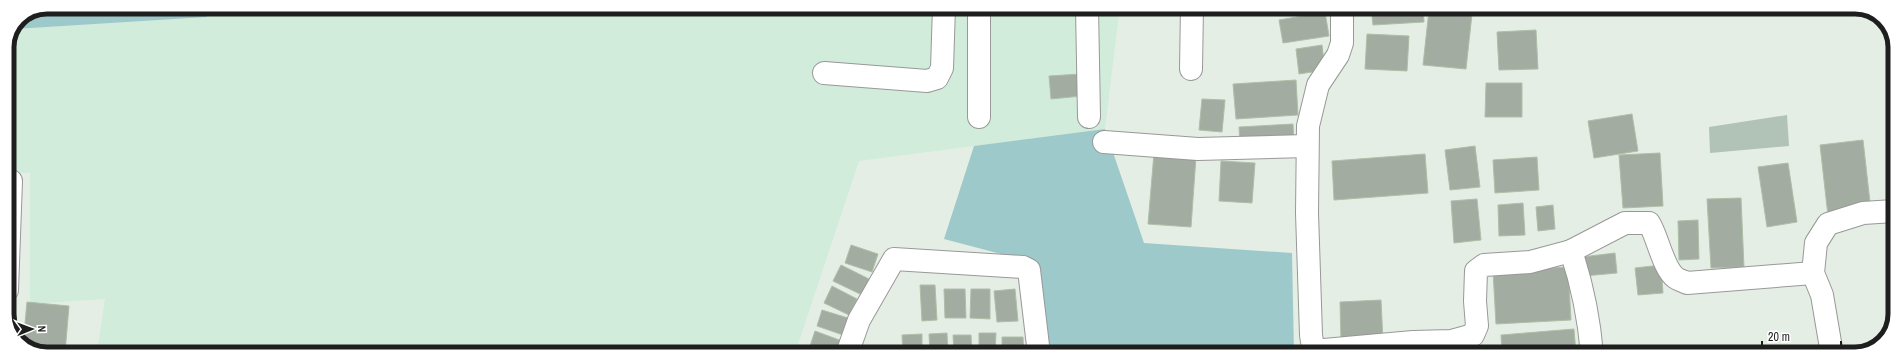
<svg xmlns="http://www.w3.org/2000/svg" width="1902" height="361" font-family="'Archivo Narrow',sans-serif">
	<rect width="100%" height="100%" fill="#e5eee5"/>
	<polygon fill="#b1c2b7" points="1787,115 1789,146 1710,153 1709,127"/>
	<polygon fill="#d2ecdc" points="208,7 1120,7 1105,129 859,161 795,354 97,353 105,299 30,304 30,173 7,172 7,47 15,29 207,17"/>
	<g fill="#9dc9ca">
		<polygon points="47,7 208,7 207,17 15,29 19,19"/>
		<polygon points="1105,129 1144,243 1292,253 1294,354 1048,354 1039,264 944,239 974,146"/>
	</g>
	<g fill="#a3aca1" stroke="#aebfa8">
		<polygon points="1371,8 1423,8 1424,22 1373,25"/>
		<polygon points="1429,10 1472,14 1466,69 1423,65"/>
		<polygon points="1325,12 1329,36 1283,43 1279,20"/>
		<polygon points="1536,30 1538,69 1499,70 1497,32"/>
		<polygon points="1367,34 1409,36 1407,71 1365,69"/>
		<polygon points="1322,45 1325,70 1299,74 1296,49"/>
		<polygon points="1080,74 1082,96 1051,99 1049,76"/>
		<polygon points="1296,80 1298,115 1236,119 1233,84"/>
		<polygon points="1486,83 1522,83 1522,117 1485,117"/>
		<polygon points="1202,99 1225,100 1222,132 1199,130"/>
		<polygon points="1632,114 1638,151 1594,158 1588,121"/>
		<polygon points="1293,124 1294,142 1240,145 1239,127"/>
		<polygon points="1863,140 1871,211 1828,216 1820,145"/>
		<polygon points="1475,146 1480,187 1450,190 1445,150"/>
		<polygon points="1154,153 1196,157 1191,227 1148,224"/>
		<polygon points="1660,153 1663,206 1623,208 1619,155"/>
		<polygon points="1425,154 1428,193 1334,200 1332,161"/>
		<polygon points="1537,157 1539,190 1495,193 1493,160"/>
		<polygon points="1221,161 1255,163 1252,203 1219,201"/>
		<polygon points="1788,163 1797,222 1767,227 1758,167"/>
		<polygon points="1741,198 1744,267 1711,268 1707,199"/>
		<polygon points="1477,199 1481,240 1454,243 1451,201"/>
		<polygon points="1523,203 1525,235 1499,236 1498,205"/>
		<polygon points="1553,205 1555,229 1538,231 1536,207"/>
		<polygon points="1698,220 1699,259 1679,260 1678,221"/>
		<polygon points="851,245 878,254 872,272 845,263"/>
		<polygon points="1615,253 1617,273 1584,276 1582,257"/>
		<polygon points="841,265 869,279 862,295 833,281"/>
		<polygon points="1661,265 1663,293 1638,295 1635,268"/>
		<polygon points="1568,267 1571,320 1496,324 1493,271"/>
		<polygon points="920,285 935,285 937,320 922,321"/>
		<polygon points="832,286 857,299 849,315 824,303"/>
		<polygon points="944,289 965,289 966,318 945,318"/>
		<polygon points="971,289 990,289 990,319 970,318"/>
		<polygon points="1015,289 1018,321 997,322 994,291"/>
		<polygon points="1381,300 1383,341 1341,342 1340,302"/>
		<polygon points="27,302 69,306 65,353 40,353 23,344"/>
		<polygon points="822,310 848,318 843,335 817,326"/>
		<polygon points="1574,329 1576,354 1502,354 1501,335"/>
		<polygon points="815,331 842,341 837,354 819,354 809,349"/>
		<polygon points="947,333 948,354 930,354 929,334"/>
		<polygon points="979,333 996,333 995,354 979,354"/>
		<polygon points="922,334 922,354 903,354 902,335"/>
		<polygon points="953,335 971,335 972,354 954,354"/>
		<polygon points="1002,337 1023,337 1024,354 1002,354"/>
	</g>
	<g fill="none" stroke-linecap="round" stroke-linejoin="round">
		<defs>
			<g id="minor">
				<polyline points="979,7 979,117"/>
				<polyline points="1087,7 1089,117"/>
				<polyline points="1191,69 1192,7"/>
				<polyline points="824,73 927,81 937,78 942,68 944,7"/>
				<polyline points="1104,142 1198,149 1307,146"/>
				<path d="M 1571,251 C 1582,284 1589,318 1592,354"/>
				<polyline points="7,290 11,181"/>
				<path d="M 1313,351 L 1413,342 L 1451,341 L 1473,335 L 1477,326 L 1475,301 L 1476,271 L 1484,265 L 1530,262 L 1571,251 L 1625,223 L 1649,223 C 1658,237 1663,269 1676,278 C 1679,280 1683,281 1687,283 L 1813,273"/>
				<polyline points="847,354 859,320 894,259 1023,267 1029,270 1039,354"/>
				<polyline points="1314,354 1311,335 1307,213 1308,126 1318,85 1338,55 1342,43 1342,8"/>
				<polyline points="1832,354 1822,295 1813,273 1816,243 1828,224 1863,213 1894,211"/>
			</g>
		</defs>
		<use href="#minor" stroke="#989898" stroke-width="24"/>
		<use href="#minor" stroke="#fff" stroke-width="22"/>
	</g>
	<path d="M0 0H1902V361H0ZM47 14H1855A33 33 0 0 1 1888 47V314A33 33 0 0 1 1855 347H47A33 33 0 0 1 14 314V47A33 33 0 0 1 47 14Z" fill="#fff" fill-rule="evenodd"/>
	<path fill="none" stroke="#1e1e1e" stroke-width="5" d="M47 14H1855A33 33 0 0 1 1888 47V314A33 33 0 0 1 1855 347H47A33 33 0 0 1 14 314V47A33 33 0 0 1 47 14Z"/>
	<g transform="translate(32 329) rotate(89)" stroke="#ffffff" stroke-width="3" paint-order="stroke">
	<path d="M0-3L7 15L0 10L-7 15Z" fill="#1e1e1e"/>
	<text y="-6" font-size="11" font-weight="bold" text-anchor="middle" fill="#1e1e1e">N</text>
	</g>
	<path d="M1762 341v6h79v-6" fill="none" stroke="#1e1e1e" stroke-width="2"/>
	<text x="1768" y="341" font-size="12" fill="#1e1e1e" stroke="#ffffff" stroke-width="3" paint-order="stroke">20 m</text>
</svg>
